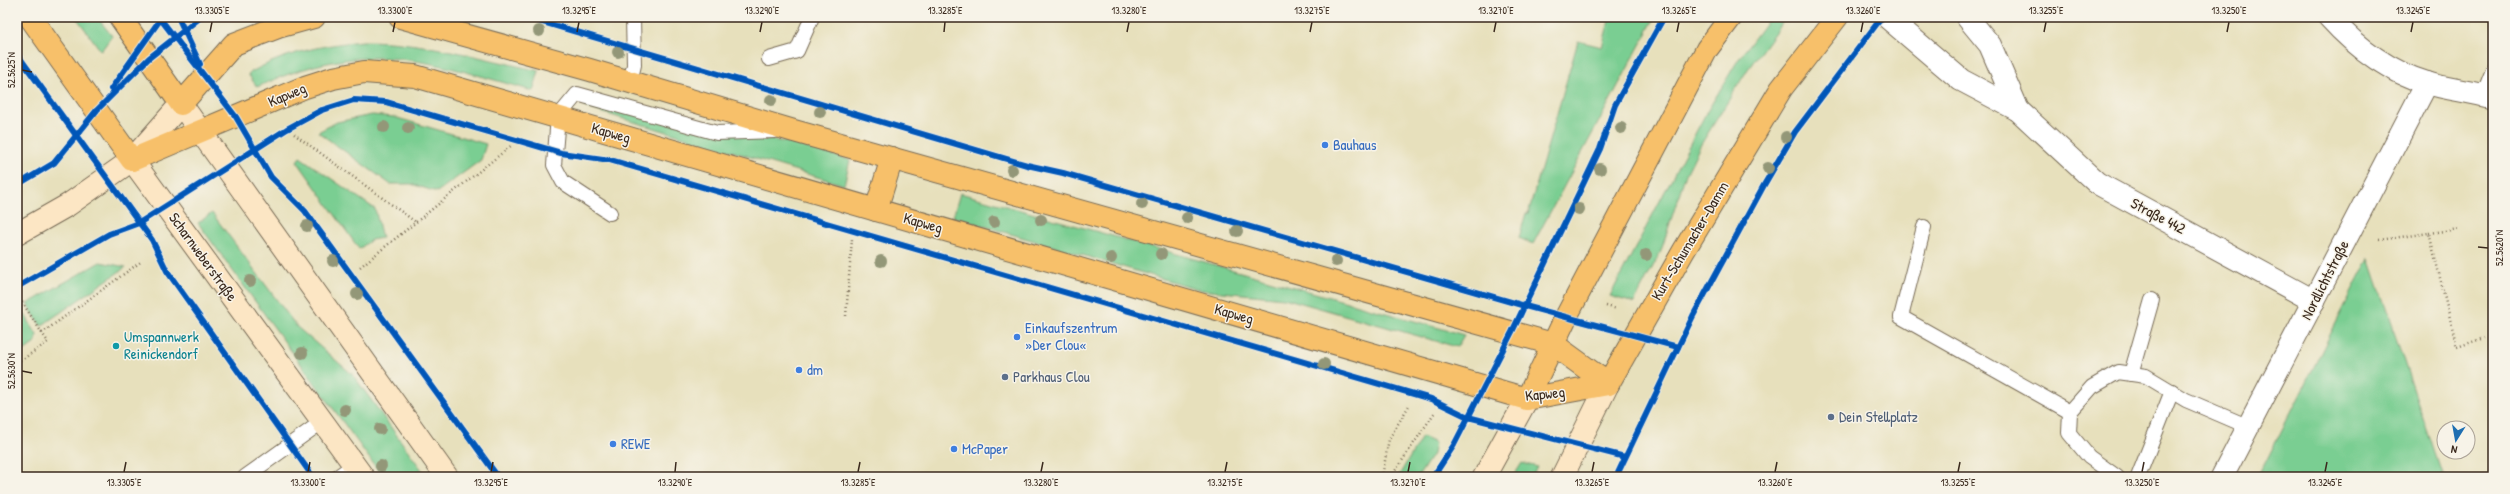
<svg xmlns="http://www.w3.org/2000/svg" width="2510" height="494" font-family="'Patrick Hand',sans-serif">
	<rect width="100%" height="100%" fill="#f7f3e8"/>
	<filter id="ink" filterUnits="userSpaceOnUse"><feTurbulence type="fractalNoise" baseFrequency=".025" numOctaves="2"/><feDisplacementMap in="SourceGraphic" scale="8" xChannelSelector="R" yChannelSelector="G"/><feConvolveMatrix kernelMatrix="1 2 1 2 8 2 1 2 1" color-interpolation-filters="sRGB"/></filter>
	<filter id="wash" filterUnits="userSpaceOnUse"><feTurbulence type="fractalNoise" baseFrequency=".012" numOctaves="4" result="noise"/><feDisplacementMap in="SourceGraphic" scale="16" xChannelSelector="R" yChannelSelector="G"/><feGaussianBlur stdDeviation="0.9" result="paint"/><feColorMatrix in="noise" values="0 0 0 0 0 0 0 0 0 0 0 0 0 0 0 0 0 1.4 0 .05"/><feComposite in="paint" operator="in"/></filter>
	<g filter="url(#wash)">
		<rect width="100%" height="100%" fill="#e7e0bc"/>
		<g fill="#7ace92" stroke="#5a7c58">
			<polygon points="76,17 97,17 112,36 101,51"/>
			<polygon points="1610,17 1655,17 1533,244 1519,238 1526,213 1528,214 1578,41 1602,47"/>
			<polygon points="1770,17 1786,17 1748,69 1700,146 1685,176 1661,251 1634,303 1610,296 1705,115 1738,60"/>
			<path d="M 363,41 C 423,41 480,58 539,71 L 533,91 C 423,60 368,37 257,87 L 248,74 C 283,53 322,45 363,41 Z"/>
			<polygon points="586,99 752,137 786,142 850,160 844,185 584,107"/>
			<polygon points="372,115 394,117 486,144 481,160 437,192 411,184 390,184 318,132 337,122"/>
			<polygon points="300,157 375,209 382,238 371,240 359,249 297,161"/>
			<polygon points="960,193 1464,335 1457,347 1284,298 1201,290 953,217"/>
			<polygon points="212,213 297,327 353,375 427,477 383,477 198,223"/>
			<polygon points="2369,258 2443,477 2258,477"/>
			<polygon points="100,262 126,267 41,326 27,304"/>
			<polygon points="21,308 37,335 35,343 18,355 17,310"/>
			<polygon points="1422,437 1435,443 1433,454 1418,477 1398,477"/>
			<polygon points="1522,463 1537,467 1532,477 1513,477"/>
		</g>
	</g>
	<g filter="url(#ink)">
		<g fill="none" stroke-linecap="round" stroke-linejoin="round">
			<defs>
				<g id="service">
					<polyline points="769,59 797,51 812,17"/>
					<polyline points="630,82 634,65 633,17"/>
					<polyline points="2483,95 2493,70"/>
					<polyline points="610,213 563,182 554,165 558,117 577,94 717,133 775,131"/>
					<polyline points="1924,227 1901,317 2070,412 2092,387 2118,372 2146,376 2186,400 2249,427"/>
					<polyline points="2131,374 2152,300"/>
					<polyline points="2070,412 2069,433 2089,457 2117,477"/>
					<polyline points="245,477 323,421"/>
					<polyline points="337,477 354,465"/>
					<polyline points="2138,477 2172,391"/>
				</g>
				<g id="minor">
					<polyline points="1887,17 1961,80 2018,110 2097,183 2314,301"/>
					<polyline points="1967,17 1990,45 2018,110"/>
					<path d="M 2329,17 C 2356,47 2387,71 2427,83 C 2449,90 2471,91 2493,98"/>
					<polyline points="2222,477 2427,83"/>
				</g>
				<g id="secondary">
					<polyline points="132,160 363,477"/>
					<polyline points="17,234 68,205 132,160 181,104 447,477"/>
					<polyline points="1484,477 1527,399"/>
					<polyline points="1562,477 1608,384"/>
				</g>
				<g id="primary">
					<polyline points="30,17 132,160 305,87 333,78 364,72 415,76 1527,399 1608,384"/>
					<polyline points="120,17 181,104 234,44 278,27 314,17"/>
					<polyline points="400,17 590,70 794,131 1553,344 1608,384"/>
					<polyline points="876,210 892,158"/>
					<polyline points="1608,384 1683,252 1781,89 1837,17"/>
					<polyline points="1527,399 1566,317 1707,49 1731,17"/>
				</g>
			</defs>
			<use href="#service" stroke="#776a55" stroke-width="16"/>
			<use href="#minor" stroke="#776a55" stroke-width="24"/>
			<use href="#secondary" stroke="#776a55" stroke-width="24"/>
			<use href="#primary" stroke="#776a55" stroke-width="24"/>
			<g stroke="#776a55" stroke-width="2.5" stroke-dasharray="1 3" stroke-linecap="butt">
				<polyline points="294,134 417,223"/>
				<polyline points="2429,233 2459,229"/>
				<polyline points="2379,240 2429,233 2457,347 2484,338"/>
				<polyline points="360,267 512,145"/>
				<polyline points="22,302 42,333"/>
				<polyline points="1606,306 1617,309"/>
				<polyline points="846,316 852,239"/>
				<polyline points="17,363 48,342 42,333 142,261"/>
				<polyline points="1382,477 1389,439 1410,404"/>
				<polyline points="1391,477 1435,412"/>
			</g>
			<use href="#service" stroke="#fff" stroke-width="14"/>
			<use href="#minor" stroke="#fff" stroke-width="22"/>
			<use href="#secondary" stroke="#fce6c4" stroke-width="22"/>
			<use href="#primary" stroke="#f7c06b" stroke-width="22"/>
			<defs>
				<g id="cycleway">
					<polyline points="159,17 236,117 271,177 305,211 498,477"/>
					<polyline points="178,17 200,64"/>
					<polyline points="526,17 1027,165 1063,173 1525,306 1678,347"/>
					<polyline points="17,54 152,240 167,271 313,477"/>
					<polyline points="111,89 162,17"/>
					<polyline points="17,185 54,163 97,110 149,58 201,17"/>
					<polyline points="17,287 109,234 139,223 287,129 322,110 354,100 386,102 561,153 610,160 1431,399 1468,417 1625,457"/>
					<polyline points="1433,477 1454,445 1512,332 1600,149 1615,105 1664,17"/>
					<polyline points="1616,477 1693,316 1764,185 1795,132 1882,17"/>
				</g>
			</defs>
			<use href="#cycleway" stroke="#f7f3e8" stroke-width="8"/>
			<use href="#cycleway" stroke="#0057b8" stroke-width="6"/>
		</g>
		<g fill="#939778">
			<circle cx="539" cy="31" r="6"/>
			<circle cx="618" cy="52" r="6"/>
			<circle cx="771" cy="100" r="6"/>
			<circle cx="820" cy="112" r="6"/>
			<circle cx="384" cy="127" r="6"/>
			<circle cx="408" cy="128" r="6"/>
			<circle cx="1621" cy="128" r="6"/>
			<circle cx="1786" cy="137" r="6"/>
			<circle cx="1768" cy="168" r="6"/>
			<circle cx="1600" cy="169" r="6"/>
			<circle cx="1012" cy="170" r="6"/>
			<circle cx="1142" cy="204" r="6"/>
			<circle cx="1579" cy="209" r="6"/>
			<circle cx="1187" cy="218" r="6"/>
			<circle cx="1041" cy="220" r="6"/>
			<circle cx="994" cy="222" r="6"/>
			<circle cx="307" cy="226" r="6"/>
			<circle cx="1237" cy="231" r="6"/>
			<circle cx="1161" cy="254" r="6"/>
			<circle cx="1646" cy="255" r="6"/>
			<circle cx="1111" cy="258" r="6"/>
			<circle cx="333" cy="261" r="6"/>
			<circle cx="881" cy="261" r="6"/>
			<circle cx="1336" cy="261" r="6"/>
			<circle cx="250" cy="281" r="6"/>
			<circle cx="357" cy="294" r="6"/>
			<circle cx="302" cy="353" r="6"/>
			<circle cx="1324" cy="364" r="6"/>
			<circle cx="345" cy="410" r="6"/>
			<circle cx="380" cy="429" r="6"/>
			<circle cx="381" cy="466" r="6"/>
		</g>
	</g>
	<path fill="none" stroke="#3b2a1e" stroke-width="1.5" d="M 210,32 L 212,22M 393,32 L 395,22M 577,32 L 579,22M 760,32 L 762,22M 944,32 L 945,22M 1127,32 L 1129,22M 1310,32 L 1312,22M 1494,32 L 1496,22M 1677,32 L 1679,22M 1861,32 L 1863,22M 2044,32 L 2046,22M 2227,32 L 2229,22M 2411,32 L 2413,22M 22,70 L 32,72M 2478,247 L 2488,248M 22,371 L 32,373M 124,472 L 126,462M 308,472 L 310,462M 491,472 L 493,462M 675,472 L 676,462M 858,472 L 860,462M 1041,472 L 1043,462M 1225,472 L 1227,462M 1408,472 L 1410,462M 1592,472 L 1594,462M 1775,472 L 1777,462M 1958,472 L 1960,462M 2142,472 L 2144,462M 2325,472 L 2327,462"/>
	<g fill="#3f7fe0" stroke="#f7f3e8" stroke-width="1.5">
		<circle cx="1325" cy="145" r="4"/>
		<circle cx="1017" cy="337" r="4"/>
		<circle cx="799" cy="370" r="4"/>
		<circle cx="613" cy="444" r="4"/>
		<circle cx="954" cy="449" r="4"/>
	</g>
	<circle fill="#0f9aa8" stroke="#f7f3e8" stroke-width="1.5" cx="116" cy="346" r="4"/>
	<g fill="#5c6f8a" stroke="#f7f3e8" stroke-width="1.5">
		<circle cx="1005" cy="377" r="4"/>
		<circle cx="1831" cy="417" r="4"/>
	</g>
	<g text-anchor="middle" stroke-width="3" stroke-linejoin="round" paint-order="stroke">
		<g font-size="15" fill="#3b2a1e" stroke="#f7f3e8">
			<text transform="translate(287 95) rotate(-23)" y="5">Kapweg</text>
			<text transform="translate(611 133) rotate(16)" y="5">Kapweg</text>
			<text transform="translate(2158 216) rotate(28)" y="5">Straße 442</text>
			<text transform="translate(923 223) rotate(16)" y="5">Kapweg</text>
			<text transform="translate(1690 241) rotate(-59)" y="5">Kurt-Schumacher-Damm</text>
			<text transform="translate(203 257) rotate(54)" y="5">Scharnweberstraße</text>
			<text transform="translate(2325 280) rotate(-63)" y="5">Nordlichtstraße</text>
			<text transform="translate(1234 314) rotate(16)" y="5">Kapweg</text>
			<text transform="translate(1545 394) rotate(-6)" y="5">Kapweg</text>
		</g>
		<g font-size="15" fill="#366cbe" stroke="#f7f3e8" text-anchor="start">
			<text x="1333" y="150">Bauhaus</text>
			<text x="1025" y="333">Einkaufszentrum<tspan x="1025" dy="17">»Der Clou«</tspan></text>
			<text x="807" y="375">dm</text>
			<text x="621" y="449">REWE</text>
			<text x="962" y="454">McPaper</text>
		</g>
		<g font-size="15" fill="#0d838f" stroke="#f7f3e8" text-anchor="start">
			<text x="124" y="342">Umspannwerk<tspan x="124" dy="17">Reinickendorf</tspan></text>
		</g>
		<g font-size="15" fill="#4e5e75" stroke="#f7f3e8" text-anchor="start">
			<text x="1013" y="382">Parkhaus Clou</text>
			<text x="1839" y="422">Dein Stellplatz</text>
		</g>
	</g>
	<rect width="2510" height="494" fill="none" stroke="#f7f3e8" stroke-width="44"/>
	<g transform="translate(2456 440) rotate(191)"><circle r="19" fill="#f7f3e8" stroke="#aca397"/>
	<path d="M0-3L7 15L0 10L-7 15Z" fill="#1f6fb2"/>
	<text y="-6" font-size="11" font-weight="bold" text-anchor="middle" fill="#3b2a1e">N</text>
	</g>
	<rect x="22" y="22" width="2466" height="450" fill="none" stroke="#3b2a1e" stroke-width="1.5"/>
	<g font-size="10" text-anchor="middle" fill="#3b2a1e">
		<text x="212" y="14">13.3305°E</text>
		<text x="395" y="14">13.3300°E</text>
		<text x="579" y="14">13.3295°E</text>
		<text x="762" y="14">13.3290°E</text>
		<text x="945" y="14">13.3285°E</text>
		<text x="1129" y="14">13.3280°E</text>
		<text x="1312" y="14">13.3275°E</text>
		<text x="1496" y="14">13.3270°E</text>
		<text x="1679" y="14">13.3265°E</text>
		<text x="1863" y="14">13.3260°E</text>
		<text x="2046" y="14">13.3255°E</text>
		<text x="2229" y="14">13.3250°E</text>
		<text x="2413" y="14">13.3245°E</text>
		<text transform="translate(11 70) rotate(-90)" y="4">52.5625°N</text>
		<text transform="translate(2499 248) rotate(-90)" y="4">52.5620°N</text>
		<text transform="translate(11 371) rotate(-90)" y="4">52.5630°N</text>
		<text x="124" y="486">13.3305°E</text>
		<text x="308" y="486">13.3300°E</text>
		<text x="491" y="486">13.3295°E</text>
		<text x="675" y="486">13.3290°E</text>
		<text x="858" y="486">13.3285°E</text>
		<text x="1041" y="486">13.3280°E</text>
		<text x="1225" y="486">13.3275°E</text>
		<text x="1408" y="486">13.3270°E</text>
		<text x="1592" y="486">13.3265°E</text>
		<text x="1775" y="486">13.3260°E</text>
		<text x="1958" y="486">13.3255°E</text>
		<text x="2142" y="486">13.3250°E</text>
		<text x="2325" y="486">13.3245°E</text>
	</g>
</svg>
